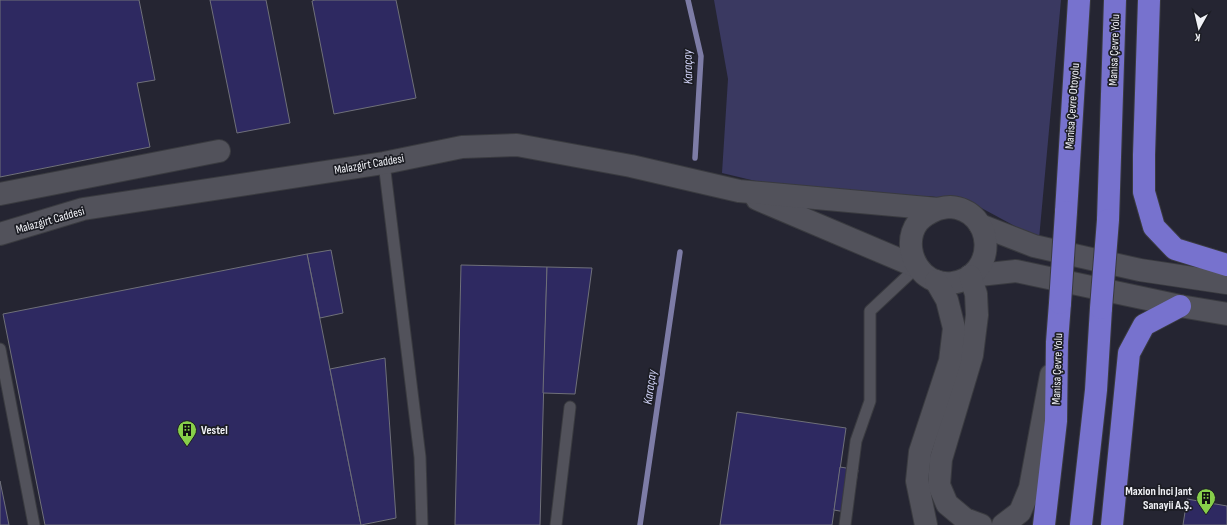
<svg xmlns="http://www.w3.org/2000/svg" width="1227" height="525" font-family="'Sofia Sans Condensed',sans-serif">
	<rect width="100%" height="100%" fill="#1c1d24"/>
	<rect fill="#252532" x="0" y="0" width="1227" height="525"/>
	<polygon fill="#3a3961" points="714,0 1061,0 1039,239 974,204 930,196 886,198 824,197 722,173 728,79"/>
	<g fill="none" stroke-linecap="round" stroke-linejoin="round">
		<g stroke="#7d7ca6" stroke-width="5.5">
			<polyline points="688,0 701,56 695,158"/>
			<polyline points="640,525 680,252"/>
		</g>
	</g>
	<g fill="#2e2961" stroke="#6f7079">
		<polygon points="0,0 139,0 155,80 137,83 150,147 0,177"/>
		<polygon points="210,0 266,0 290,123 237,133"/>
		<polygon points="315,0 396,0 416,98 334,114 312,1"/>
		<polygon points="331,250 343,313 320,318 307,254"/>
		<polygon points="307,254 361,525 45,525 3,314"/>
		<polygon points="461,265 547,267 540,525 455,525"/>
		<polygon points="547,267 592,268 575,394 543,393"/>
		<polygon points="385,358 396,518 361,525 330,369"/>
		<polygon points="737,412 846,428 832,525 720,525"/>
		<polygon points="840,467 858,470 851,513 834,510"/>
		<polygon points="0,481 9,525 0,525"/>
		<polygon points="1187,499 1227,506 1227,525 1183,525"/>
	</g>
	<g fill="none" stroke-linecap="round" stroke-linejoin="round">
		<defs>
			<g id="service">
				<polyline points="384,163 420,457 422,525"/>
				<polyline points="0,349 34,525"/>
				<polyline points="556,525 570,407"/>
				<polyline points="845,525 856,441 870,401 870,311 917,267"/>
			</g>
			<polyline id="minor" points="0,194 219,151"/>
			<g id="tertiary">
				<polyline points="980,225 1034,246 1140,270 1227,283"/>
				<polyline points="970,276 1016,271 1180,306 1227,314"/>
			</g>
			<g id="secondary">
				<polyline points="757,199 917,267"/>
				<path d="M 0,234 L 83,209 L 384,163 L 462,147 L 517,145 L 631,166 L 739,191 L 938,209 C 942,208 946,207 950,207 C 995,210 999,276 952,283 C 943,284 932,281 924,274 C 910,261 906,238 918,222 C 923,216 931,212 938,209"/>
				<polyline points="970,276 976,294 977,315 972,355 941,459 939,485 947,504 965,519 981,525"/>
				<polyline points="926,525 917,481 920,452 950,361 954,328 947,300 936,281"/>
				<polyline points="1003,525 1020,512 1030,488 1051,375"/>
			</g>
			<g id="trunk">
				<polyline points="1149,0 1144,155 1144,192 1154,227 1175,249 1227,265"/>
				<polyline points="1066,212 1079,0"/>
				<polyline points="1108,220 1115,0"/>
				<polyline points="1044,525 1056,421 1057,342 1060,303"/>
				<polyline points="1081,525 1096,390 1101,308"/>
				<polyline points="1112,525 1129,353 1144,325 1180,306"/>
			</g>
		</defs>
		<use href="#service" stroke="#3a3b40" stroke-width="13"/>
		<use href="#minor" stroke="#3a3b40" stroke-width="24"/>
		<use href="#tertiary" stroke="#3a3b40" stroke-width="24"/>
		<use href="#secondary" stroke="#3a3b40" stroke-width="24"/>
		<use href="#trunk" stroke="#3a3b40" stroke-width="24"/>
		<use href="#service" stroke="#52525b" stroke-width="11"/>
		<use href="#minor" stroke="#52525b" stroke-width="22"/>
		<use href="#tertiary" stroke="#52525b" stroke-width="22"/>
		<use href="#secondary" stroke="#52525b" stroke-width="22"/>
		<use href="#trunk" stroke="#7772ce" stroke-width="22"/>
		<defs>
			<g id="trunk-bridge">
				<polyline points="1060,303 1066,212"/>
				<polyline points="1101,308 1108,220"/>
			</g>
		</defs>
		<use href="#trunk-bridge" stroke="#3a3b40" stroke-width="24" stroke-linecap="butt"/>
		<use href="#trunk-bridge" stroke="#7772ce" stroke-width="22"/>
	</g>
	<defs>
		<symbol id="building-pin" viewBox="-11 -11 22 30"><path d="M0 17L-7.5 6A9.5 9.5 0 1 1 7.5 6Z" fill="#87cf4a" stroke="#1c1d24"/><path d="M-4-6H4V6H1V3H-1V6H-4ZM-2.5-4.3h1.7v1.8h-1.7ZM.8-4.3h1.7v1.8H.8ZM-2.5-1h1.7V.8h-1.7ZM.8-1h1.7V.8H.8Z" fill="#111"/></symbol>
	</defs>
	<g fill-rule="evenodd">
		<use href="#building-pin" x="176" y="419" width="22" height="30"/>
		<use href="#building-pin" x="1195" y="487" width="22" height="30"/>
	</g>
	<g text-anchor="middle" stroke-width="3.5" stroke-linejoin="round" paint-order="stroke">
		<g font-size="12" fill="#f1f2f7" stroke="#1c1d24">
			<text transform="translate(1114 50) rotate(-88)" y="4">Manisa Çevre Yolu</text>
			<text transform="translate(1072 106) rotate(-86)" y="4">Manisa Çevre Otoyolu</text>
			<text transform="translate(369 164) rotate(-10)" y="4">Malazgirt Caddesi</text>
			<text transform="translate(50 220) rotate(-16)" y="4">Malazgirt Caddesi</text>
			<text transform="translate(1057 369) rotate(-88)" y="4">Manisa Çevre Yolu</text>
		</g>
		<g font-size="12" font-weight="bold" fill="#f1f2f7" stroke="#1c1d24" text-anchor="start">
			<text x="201" y="434">Vestel</text>
			<text x="1192" y="495" text-anchor="end">Maxion İnci Jant<tspan x="1192" dy="14">Sanayii A.Ş.</tspan></text>
		</g>
		<g font-size="13" font-style="italic" fill="#d4d6fb" stroke="#1c1d24">
			<text transform="translate(687 67) rotate(-91)" y="5">Karaçay</text>
			<text transform="translate(649 387) rotate(-82)" y="5">Karaçay</text>
		</g>
	</g>
	<g transform="translate(1199 28) rotate(188)" stroke="#1c1d24" stroke-width="3" paint-order="stroke">
	<path d="M0-3L7 15L0 10L-7 15Z" fill="#f1f2f7"/>
	<text y="-6" font-size="11" font-weight="bold" text-anchor="middle" fill="#f1f2f7">K</text>
	</g>
</svg>
